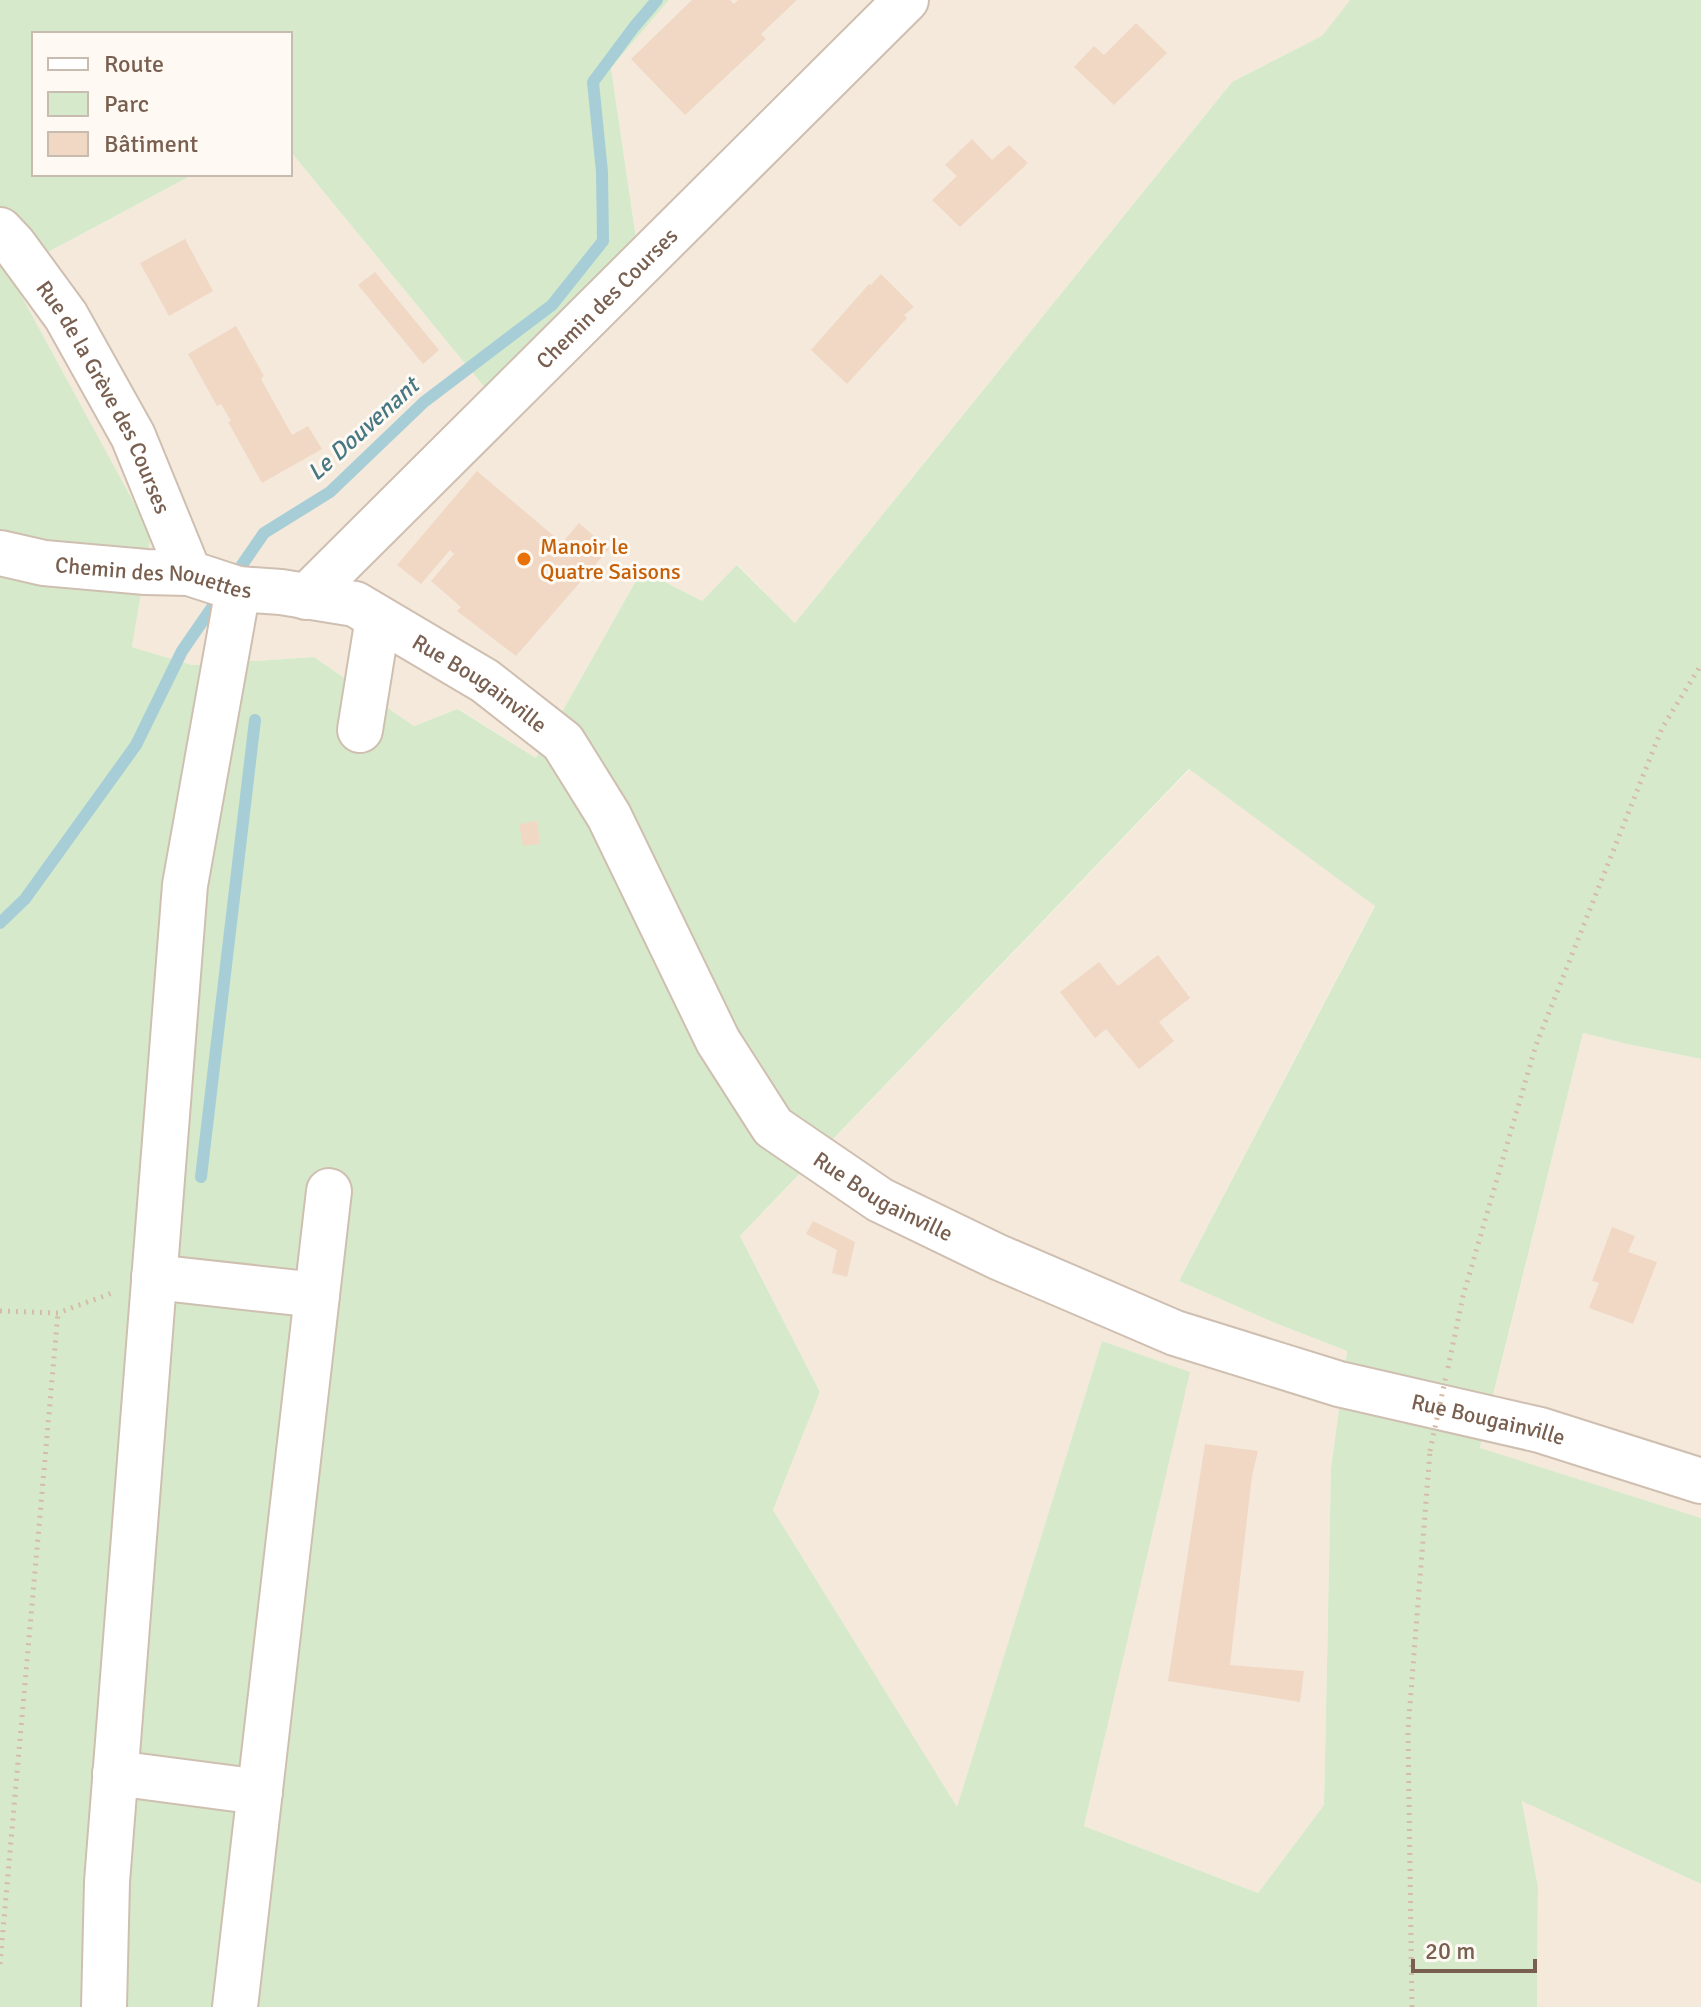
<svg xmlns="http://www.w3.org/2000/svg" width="1701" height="2007" font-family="Signika,sans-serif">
	<rect width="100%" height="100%" fill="#fcf7ed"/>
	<g fill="#f4e9db">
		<polygon points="669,0 1350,0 1323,36 1232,82 795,623 738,565 702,601 642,570 536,758 459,709 414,726 314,657 192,665 132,647 151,534 9,273 194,174 290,174 290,151 486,389 636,238 611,68"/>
		<polygon points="1190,769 1375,905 1179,1281 1275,1323 1347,1351 1331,1468 1324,1805 1258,1893 1084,1826 1189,1372 1102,1341 957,1808 773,1510 820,1392 740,1236"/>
		<polygon points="1583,1033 1627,1044 1701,1059 1701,1518 1480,1449"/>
		<polygon points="1522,1800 1701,1884 1701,2007 1537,2007 1538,1887"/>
	</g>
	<path fill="#d6eacb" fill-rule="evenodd" d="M 0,0 L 669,0 L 611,68 L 636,238 L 486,389 L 290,151 L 290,34 L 34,34 L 34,174 L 194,174 L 9,273 L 151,534 L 132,647 L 192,665 L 314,657 L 414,726 L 458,709 L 536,758 L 642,570 L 702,601 L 737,565 L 795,623 L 1232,82 L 1322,36 L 1350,0 L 1701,0 L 1701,1059 L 1627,1044 L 1583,1033 L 1480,1448 L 1701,1518 L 1701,1884 L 1522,1801 L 1538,1887 L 1537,2007 L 0,2007 ZM 1189,769 L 1375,906 L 1179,1281 L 1275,1323 L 1347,1351 L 1331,1468 L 1324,1805 L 1258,1893 L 1084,1826 L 1190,1372 L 1102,1341 L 957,1807 L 773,1510 L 820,1392 L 740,1236 Z"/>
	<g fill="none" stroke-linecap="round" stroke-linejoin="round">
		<g stroke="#a7ced7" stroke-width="12">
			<polyline points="233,578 264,533 330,492 424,402 552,305 603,241 602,172 593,82 634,27 657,0"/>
			<polyline points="0,923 25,899 136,745 182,651 220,596"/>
			<polyline points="201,1177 255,720"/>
		</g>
	</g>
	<g fill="#f1d8c5">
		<polygon points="692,0 730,0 734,4 738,0 797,0 761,34 766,39 685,115 631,59"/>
		<polygon points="1136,23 1167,53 1114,105 1074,67 1094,46 1104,55"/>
		<polygon points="972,139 992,160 1009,145 1028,163 960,227 932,200 957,176 945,165"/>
		<polygon points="185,239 213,291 169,316 140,263"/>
		<polygon points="375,272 439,350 423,364 358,285"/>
		<polygon points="881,274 914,307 904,315 907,318 847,384 811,350 869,284 871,285"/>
		<polygon points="236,326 264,376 261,379 292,435 308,426 322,449 262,483 228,422 231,421 221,404 217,406 188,354"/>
		<polygon points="477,471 562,543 579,523 609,549 516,656 457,611 461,607 431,581 454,554 450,550 421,584 397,565"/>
		<polygon points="537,821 540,844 523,846 519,824"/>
		<polygon points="1158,955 1190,998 1159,1022 1174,1041 1139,1069 1106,1029 1095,1038 1060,992 1099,962 1118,986"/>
		<polygon points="813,1221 855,1242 847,1277 832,1273 837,1250 806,1234"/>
		<polygon points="1612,1227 1635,1236 1628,1252 1657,1262 1633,1324 1589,1308 1599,1283 1592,1281"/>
		<polygon points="1205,1444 1258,1451 1252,1476 1230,1665 1304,1671 1300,1702 1168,1681"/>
	</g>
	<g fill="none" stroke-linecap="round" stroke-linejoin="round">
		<defs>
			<g id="minor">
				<path id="s1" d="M 0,230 L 14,245 L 66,316 L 133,436 L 189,573"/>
				<path id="s2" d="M 0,553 L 44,563 L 146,572 L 189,573 L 238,589 L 281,592 L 355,604 L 485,681 L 563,742 L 609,816 L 718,1041 L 773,1127 L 880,1200 L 998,1257 L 1175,1333 L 1339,1384 L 1540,1430 L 1701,1481"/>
				<path id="s3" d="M 306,597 L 906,0"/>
				<polyline points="360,730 378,618"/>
				<polyline points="154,1277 317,1295"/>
				<polyline points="115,1773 260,1792"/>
				<polyline points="104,2007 107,1882 185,885 238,589"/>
				<polyline points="235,2007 329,1191"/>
			</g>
		</defs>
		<use href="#minor" stroke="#cfbfb1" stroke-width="48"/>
		<g stroke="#d6bba7" stroke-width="5" stroke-dasharray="2 6" stroke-linecap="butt">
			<polyline points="0,1311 58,1313 112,1293"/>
			<polyline points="1448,1368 1463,1296 1536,1045 1662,728 1701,665"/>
			<polyline points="0,1964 58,1313"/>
			<polyline points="1412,2007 1408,1730 1430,1451"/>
		</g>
		<use href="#minor" stroke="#fff" stroke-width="44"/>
		<polyline stroke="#d6bba7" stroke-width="5" stroke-dasharray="2 6" stroke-linecap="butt" points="1430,1451 1446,1376"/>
	</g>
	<circle fill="#e8710a" stroke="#fefaf3" stroke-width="3" cx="524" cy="559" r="8"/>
	<g text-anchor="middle" stroke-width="6" stroke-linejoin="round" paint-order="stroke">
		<g font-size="22" fill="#785f4f" stroke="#fefaf3">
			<text dy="8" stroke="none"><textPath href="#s3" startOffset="424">Chemin des Courses</textPath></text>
			<text dy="8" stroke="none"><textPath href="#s1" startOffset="198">Rue de la Grève des Courses</textPath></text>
			<text dy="8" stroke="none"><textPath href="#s2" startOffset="156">Chemin des Nouettes</textPath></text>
			<text dy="8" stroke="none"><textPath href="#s2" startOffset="508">Rue Bougainville</textPath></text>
			<text dy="8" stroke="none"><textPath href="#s2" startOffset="1180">Rue Bougainville</textPath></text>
			<text dy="8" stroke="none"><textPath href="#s2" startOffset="1828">Rue Bougainville</textPath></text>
		</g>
		<g font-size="22" fill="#c56008" stroke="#fefaf3" text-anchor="start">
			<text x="540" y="554">Manoir le<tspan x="540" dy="25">Quatre Saisons</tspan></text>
		</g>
		<g font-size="24" font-style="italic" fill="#467783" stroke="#fefaf3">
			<text transform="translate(363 429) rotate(-42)" y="8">Le Douvenant</text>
		</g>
	</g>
	<rect x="32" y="32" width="260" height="144" fill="#fefaf3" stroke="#c8bcb1" stroke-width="2"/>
	<rect x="48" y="58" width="40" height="12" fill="#ffffff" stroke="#c8bcb1" stroke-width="2"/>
	<text x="104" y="72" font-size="24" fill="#785f4f">Route</text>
	<rect x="48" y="92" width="40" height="24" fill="#d6eacb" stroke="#c8bcb1" stroke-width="2"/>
	<text x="104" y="112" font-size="24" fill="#785f4f">Parc</text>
	<rect x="48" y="132" width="40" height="24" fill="#f1d8c5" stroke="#c8bcb1" stroke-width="2"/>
	<text x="104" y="152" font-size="24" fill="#785f4f">Bâtiment</text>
	<path d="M1413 1959v12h122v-12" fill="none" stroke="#785f4f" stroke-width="4"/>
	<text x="1425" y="1959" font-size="24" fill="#785f4f" stroke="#fefaf3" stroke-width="6" paint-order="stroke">20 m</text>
</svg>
